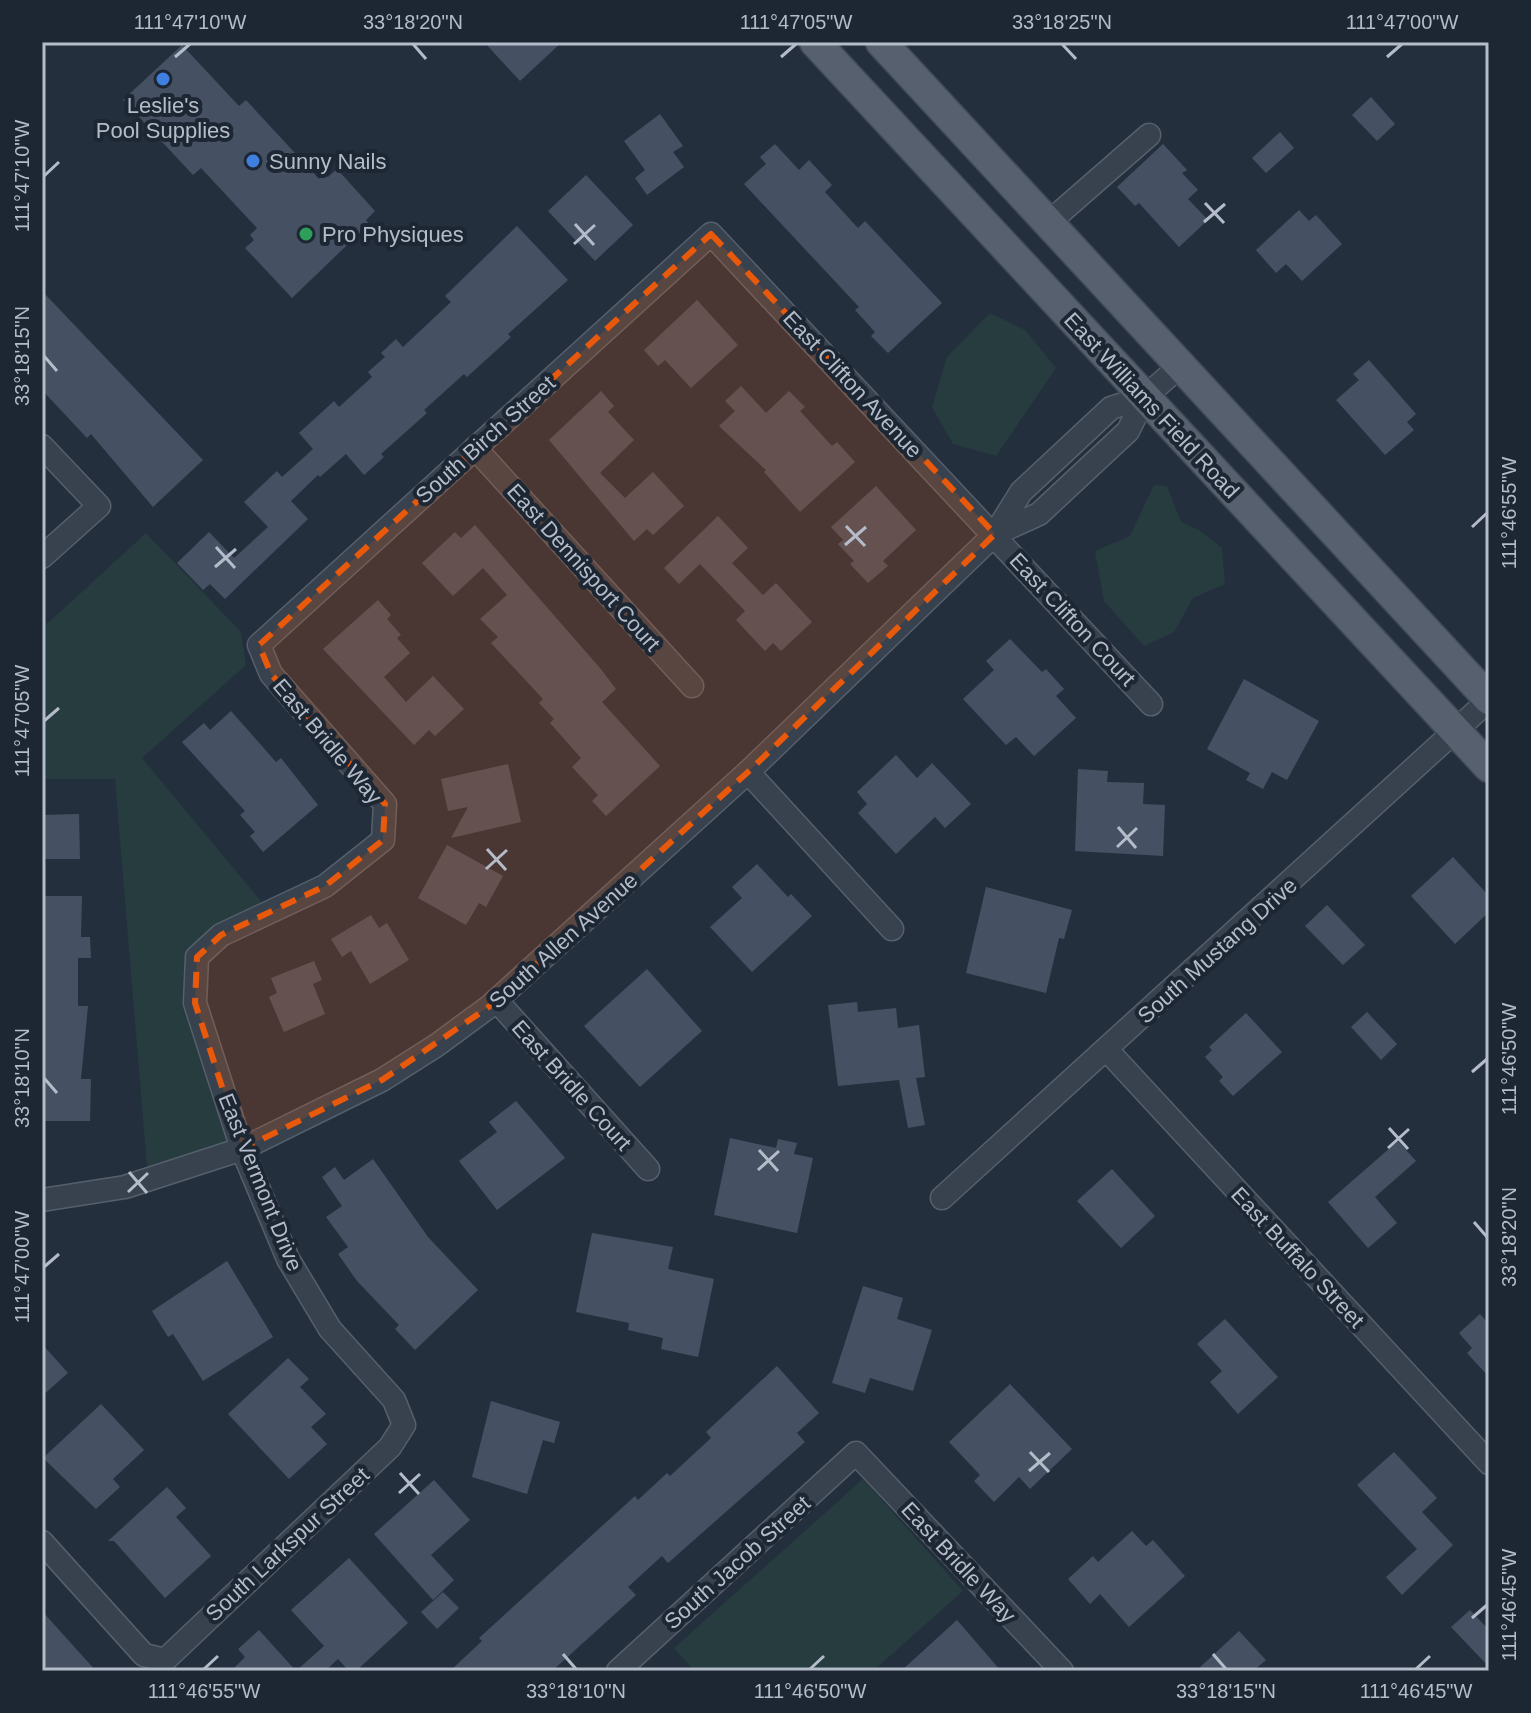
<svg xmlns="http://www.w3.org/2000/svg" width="1531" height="1713" font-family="Arial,sans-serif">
	<rect width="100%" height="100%" fill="#242f3e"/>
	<g fill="#263c3f">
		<polygon points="990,313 1025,330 1056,368 996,456 953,444 932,407 947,357"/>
		<polygon points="1154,485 1167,486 1181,522 1199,530 1222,548 1225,584 1193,598 1174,632 1144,646 1104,601 1095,551 1130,536"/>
		<polygon points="146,533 241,632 246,665 142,758 270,912 197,957 195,1003 242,1149 148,1179 115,779 42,779 42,624 48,623"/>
		<polygon points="863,1479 963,1591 873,1671 694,1671 674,1648"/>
	</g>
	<g fill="#455162">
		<polygon points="484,42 562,42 520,81"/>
		<polygon points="182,45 239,106 246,100 319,179 324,173 328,177 337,169 375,211 366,220 369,224 292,298 245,248 254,240 250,235 257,228 201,168 193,175 123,100"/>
		<polygon points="1371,97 1395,124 1377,141 1352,115"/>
		<polygon points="660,114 683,146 673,152 684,167 647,195 635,178 645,170 624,141"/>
		<polygon points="1280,132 1294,148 1266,173 1252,158"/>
		<polygon points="775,144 799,170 809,160 832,185 825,192 858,228 865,221 942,303 888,353 871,336 875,332 855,310 859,307 744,184 766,164 760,157"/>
		<polygon points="1163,144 1187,170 1182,173 1198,190 1188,199 1208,220 1179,247 1139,203 1135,206 1117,187"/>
		<polygon points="586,175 633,225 595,261 548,211"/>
		<polygon points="1299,210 1309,221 1316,215 1342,244 1302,281 1286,264 1276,273 1256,250"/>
		<polygon points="517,226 568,280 508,334 511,337 467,377 464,374 424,410 427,413 381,454 384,457 364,475 346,454 320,477 318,475 291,501 308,519 225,599 210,584 203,590 177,563 209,532 234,558 268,527 244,502 277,471 282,477 313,449 299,433 334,401 339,407 372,377 368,372 385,357 381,353 396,339 403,347 451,302 445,296"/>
		<polygon points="42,291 203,460 153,507 91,434 87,438 42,390"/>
		<polygon points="697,300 738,345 691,388 665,360 658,366 644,350"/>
		<polygon points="1369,360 1416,414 1407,422 1414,430 1385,455 1336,400 1359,380 1353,374"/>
		<polygon points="741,386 766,413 789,391 805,407 800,411 832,446 837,442 855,462 800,512 764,472 766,470 719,426 735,411 725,401"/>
		<polygon points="601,391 614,406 608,412 634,440 600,473 625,498 653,472 684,506 653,535 647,529 634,541 549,440"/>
		<polygon points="876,486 916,530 883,561 888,566 868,583 850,564 854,561 838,544 843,540 831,527"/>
		<polygon points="718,516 748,548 732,563 763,595 776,583 812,622 781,651 773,643 765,651 736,620 745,611 700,564 679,584 664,568"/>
		<polygon points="475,525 600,668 616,689 602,702 660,766 606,816 592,801 598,795 572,767 581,758 550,723 554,719 539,703 543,699 491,643 498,637 480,619 507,595 483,568 453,596 422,563 455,532 461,538"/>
		<polygon points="378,600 391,615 387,619 401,635 397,638 410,653 384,677 406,702 433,676 464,709 435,736 429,730 414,745 323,649"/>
		<polygon points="1010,639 1042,672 1046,669 1064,689 1056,696 1076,718 1034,756 1016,737 1006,745 963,699 994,670 986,661"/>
		<polygon points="1244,679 1319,721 1287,780 1272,772 1263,789 1246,780 1250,773 1207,749"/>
		<polygon points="231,711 276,762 281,758 318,805 263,852 250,836 255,832 240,815 245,811 182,742 204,723 210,730"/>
		<polygon points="896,755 917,778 932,763 971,804 945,828 935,817 896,854 858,813 867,804 857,792"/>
		<polygon points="508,764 521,822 451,838 468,807 448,811 441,779"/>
		<polygon points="1078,769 1108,771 1107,782 1144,783 1143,804 1165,805 1163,856 1075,851"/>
		<polygon points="79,814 80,859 42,859 42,815"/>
		<polygon points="447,845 503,876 486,907 479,903 466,925 418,898"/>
		<polygon points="1453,857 1489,896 1489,912 1455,944 1411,896"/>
		<polygon points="757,864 788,897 791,894 812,916 752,972 710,927 742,898 732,887"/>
		<polygon points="986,887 1072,910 1064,939 1059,938 1046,993 966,973"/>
		<polygon points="42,896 82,896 81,937 90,937 91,958 78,958 78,1006 88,1006 81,1079 91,1079 90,1121 42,1121"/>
		<polygon points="1327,905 1365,945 1343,965 1305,926"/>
		<polygon points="371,915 379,928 387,923 409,960 370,984 351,951 342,957 331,939"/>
		<polygon points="314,961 322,980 313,984 325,1014 284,1032 269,997 277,993 271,978"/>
		<polygon points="647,969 702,1031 640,1087 584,1026"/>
		<polygon points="857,1002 858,1012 896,1008 898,1028 919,1025 925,1077 916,1078 925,1125 908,1128 899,1080 838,1086 828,1005"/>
		<polygon points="1367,1012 1397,1044 1381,1060 1351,1027"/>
		<polygon points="1246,1013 1282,1052 1233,1096 1219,1081 1223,1077 1205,1057 1212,1050 1209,1047"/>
		<polygon points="516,1101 565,1158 497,1210 459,1161 497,1132 489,1122"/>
		<polygon points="730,1138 776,1148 778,1139 797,1143 794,1154 813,1158 797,1233 714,1215"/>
		<polygon points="1398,1141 1416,1161 1375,1197 1397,1223 1368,1248 1328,1202"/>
		<polygon points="373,1159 428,1237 478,1290 415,1350 395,1329 399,1325 357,1281 338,1254 348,1247 326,1217 342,1206 322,1177 335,1167 344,1180"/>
		<polygon points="1112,1169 1155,1216 1121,1248 1077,1201"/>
		<polygon points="592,1233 673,1247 668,1269 714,1279 698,1357 661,1349 663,1338 628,1330 629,1323 576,1312"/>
		<polygon points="227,1261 273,1337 203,1381 173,1334 168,1337 152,1311"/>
		<polygon points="863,1286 903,1298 897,1319 932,1330 913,1391 870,1378 865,1393 832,1383"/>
		<polygon points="1480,1314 1489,1324 1489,1377 1467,1353 1472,1348 1459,1333"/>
		<polygon points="1225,1319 1278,1377 1238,1414 1210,1382 1222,1371 1197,1344"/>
		<polygon points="42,1344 68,1373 42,1396"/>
		<polygon points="288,1358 309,1379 300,1387 326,1414 311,1427 327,1444 289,1479 228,1414"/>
		<polygon points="777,1366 819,1413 797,1433 805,1442 668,1563 662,1556 628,1587 636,1595 552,1671 450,1671 482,1641 479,1638 635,1496 638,1500 667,1473 670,1476 711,1438 706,1432"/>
		<polygon points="1010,1384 1072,1449 1030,1489 1019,1477 994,1502 974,1481 980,1475 949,1442"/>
		<polygon points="491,1401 560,1422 554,1443 543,1440 527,1494 472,1477"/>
		<polygon points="101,1404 144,1450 113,1479 120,1487 96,1509 43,1458"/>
		<polygon points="1394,1452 1437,1498 1422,1512 1453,1545 1402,1595 1386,1577 1417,1549 1357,1485"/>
		<polygon points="434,1480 470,1520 431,1555 454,1580 433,1600 374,1534"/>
		<polygon points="167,1487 186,1508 176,1517 211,1556 165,1598 114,1541 108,1541"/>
		<polygon points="1132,1531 1146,1546 1153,1540 1185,1576 1129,1627 1100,1594 1090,1604 1068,1579 1093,1556 1098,1562"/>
		<polygon points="349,1558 408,1623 356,1671 349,1671 338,1659 325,1671 231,1671 245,1657 238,1649 259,1630 296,1671 324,1646 291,1610"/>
		<polygon points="443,1592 459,1608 437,1629 421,1612"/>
		<polygon points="1470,1610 1489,1630 1489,1667 1451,1627"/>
		<polygon points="42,1611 96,1671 42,1671"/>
		<polygon points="957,1620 1001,1671 901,1671"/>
		<polygon points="1239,1631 1266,1660 1253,1671 1196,1671"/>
	</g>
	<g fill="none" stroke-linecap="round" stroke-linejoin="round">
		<defs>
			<g id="minor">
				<polyline points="1047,224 1149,135"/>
				<polyline points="42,446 99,506 42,557"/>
				<polyline points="475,448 692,686"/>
				<polyline points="995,534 1039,514 1128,431 1145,397 1180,366"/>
				<polyline points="748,772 892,929"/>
				<polyline points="497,1001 648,1169"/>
				<polyline points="1107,1050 1489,1463"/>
				<polyline points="942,1198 1489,700"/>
				<polyline points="42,1200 125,1187 242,1149 382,1080 437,1045 490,1006 748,772 995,534 1021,492 1111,408 1145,397"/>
				<polyline points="42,1542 144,1655 165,1660 390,1447 404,1425 394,1400 330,1329 288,1259 242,1149 195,1003 197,957 221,935 325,886 383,840 385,804 271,674 259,645 711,234 1151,704"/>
				<polyline points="618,1671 856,1453 1062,1671"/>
			</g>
			<g id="major">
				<polyline points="815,42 1489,767"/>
				<polyline points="881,42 1489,699"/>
			</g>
		</defs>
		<use href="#minor" stroke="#565f6c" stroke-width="25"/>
		<use href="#major" stroke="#414a57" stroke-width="33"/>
		<use href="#minor" stroke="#38414e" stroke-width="22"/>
		<use href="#major" stroke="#56606e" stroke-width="30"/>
	</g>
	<path fill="#e8590c" fill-opacity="0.2" stroke="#e8590c" stroke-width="6" stroke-dasharray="16 10" stroke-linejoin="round" d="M 711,234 L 995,534 L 748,772 L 490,1006 L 382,1080 L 242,1149 L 195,1003 L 197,957 L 221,935 L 325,886 L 383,840 L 385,804 L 271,674 L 259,645 Z"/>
	<path fill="none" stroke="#b4bcc9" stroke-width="3" d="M 413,44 L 426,59M 1062,44 L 1076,59M 175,57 L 190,44M 781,57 L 796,44M 1387,57 L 1402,44M 44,176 L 59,162M 1205,203 L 1224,223M 1204,222 L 1225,204M 575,224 L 594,245M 574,244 L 595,225M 44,356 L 57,371M 846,526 L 865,546M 1472,527 L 1487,513M 845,545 L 866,527M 216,547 L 235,568M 215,567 L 236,549M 44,721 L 59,708M 1118,827 L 1136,848M 1117,847 L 1137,828M 487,849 L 506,870M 486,869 L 507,850M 1472,1072 L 1487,1059M 44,1078 L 57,1093M 1389,1128 L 1408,1149M 1388,1148 L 1409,1129M 759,1150 L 778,1171M 758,1170 L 779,1151M 129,1172 L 147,1193M 128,1192 L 148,1173M 1474,1222 L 1487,1237M 44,1267 L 59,1254M 1030,1452 L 1049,1472M 1029,1471 L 1050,1453M 400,1473 L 419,1494M 399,1493 L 420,1474M 1472,1618 L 1487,1605M 563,1654 L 576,1669M 1213,1654 L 1226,1669M 204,1669 L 218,1656M 810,1669 L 824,1656M 1416,1669 L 1430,1656"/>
	<g fill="#3f7fe0" stroke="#1d2633" stroke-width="3">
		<circle cx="163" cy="79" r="8"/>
		<circle cx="253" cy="161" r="8"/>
	</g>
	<circle fill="#2e9e5b" stroke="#1d2633" stroke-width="3" cx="306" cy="234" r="8"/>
	<g text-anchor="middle" stroke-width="8" stroke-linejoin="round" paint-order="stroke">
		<g font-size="22" fill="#b4bcc9" stroke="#1d2633" text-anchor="start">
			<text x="163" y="113" text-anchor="middle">Leslie's<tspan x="163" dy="25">Pool Supplies</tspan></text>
			<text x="269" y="169">Sunny Nails</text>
			<text x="322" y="242">Pro Physiques</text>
		</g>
		<g font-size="22" fill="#b4bcc9" stroke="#1d2633">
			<text transform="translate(853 384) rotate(47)" y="8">East Clifton Avenue</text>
			<text transform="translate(1152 405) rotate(47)" y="8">East Williams Field Road</text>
			<text transform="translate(485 439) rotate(-42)" y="8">South Birch Street</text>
			<text transform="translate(584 567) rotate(48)" y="8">East Dennisport Court</text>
			<text transform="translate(1073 619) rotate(47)" y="8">East Clifton Court</text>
			<text transform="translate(328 741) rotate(50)" y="8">East Bridle Way</text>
			<text transform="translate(563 940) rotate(-42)" y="8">South Allen Avenue</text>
			<text transform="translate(1217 950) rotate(-42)" y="8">South Mustang Drive</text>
			<text transform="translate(572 1085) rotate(48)" y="8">East Bridle Court</text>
			<text transform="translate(261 1182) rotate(68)" y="8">East Vermont Drive</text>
			<text transform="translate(1298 1257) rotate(47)" y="8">East Buffalo Street</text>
			<text transform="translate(287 1544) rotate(-43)" y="8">South Larkspur Street</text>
			<text transform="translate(737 1562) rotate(-42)" y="8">South Jacob Street</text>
			<text transform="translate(959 1562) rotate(47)" y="8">East Bridle Way</text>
		</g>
	</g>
	<rect width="1531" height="1713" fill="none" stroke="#1d2633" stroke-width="88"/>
	<rect x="44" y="44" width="1443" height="1625" fill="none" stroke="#b4bcc9" stroke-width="3"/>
	<g font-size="20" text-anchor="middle" fill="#b4bcc9">
		<text x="190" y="29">111°47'10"W</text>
		<text x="413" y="29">33°18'20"N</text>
		<text x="796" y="29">111°47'05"W</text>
		<text x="1062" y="29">33°18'25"N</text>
		<text x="1402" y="29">111°47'00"W</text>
		<text transform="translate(22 176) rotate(-90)" y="7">111°47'10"W</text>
		<text transform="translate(22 356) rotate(-90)" y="7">33°18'15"N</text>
		<text transform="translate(1509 513) rotate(-90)" y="7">111°46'55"W</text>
		<text transform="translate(22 721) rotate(-90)" y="7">111°47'05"W</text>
		<text transform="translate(1509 1059) rotate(-90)" y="7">111°46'50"W</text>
		<text transform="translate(22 1078) rotate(-90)" y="7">33°18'10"N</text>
		<text transform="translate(1509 1237) rotate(-90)" y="7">33°18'20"N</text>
		<text transform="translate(22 1267) rotate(-90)" y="7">111°47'00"W</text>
		<text transform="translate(1509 1605) rotate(-90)" y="7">111°46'45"W</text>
		<text x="204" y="1698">111°46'55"W</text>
		<text x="576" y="1698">33°18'10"N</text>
		<text x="810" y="1698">111°46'50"W</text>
		<text x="1226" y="1698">33°18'15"N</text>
		<text x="1416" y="1698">111°46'45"W</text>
	</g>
</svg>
